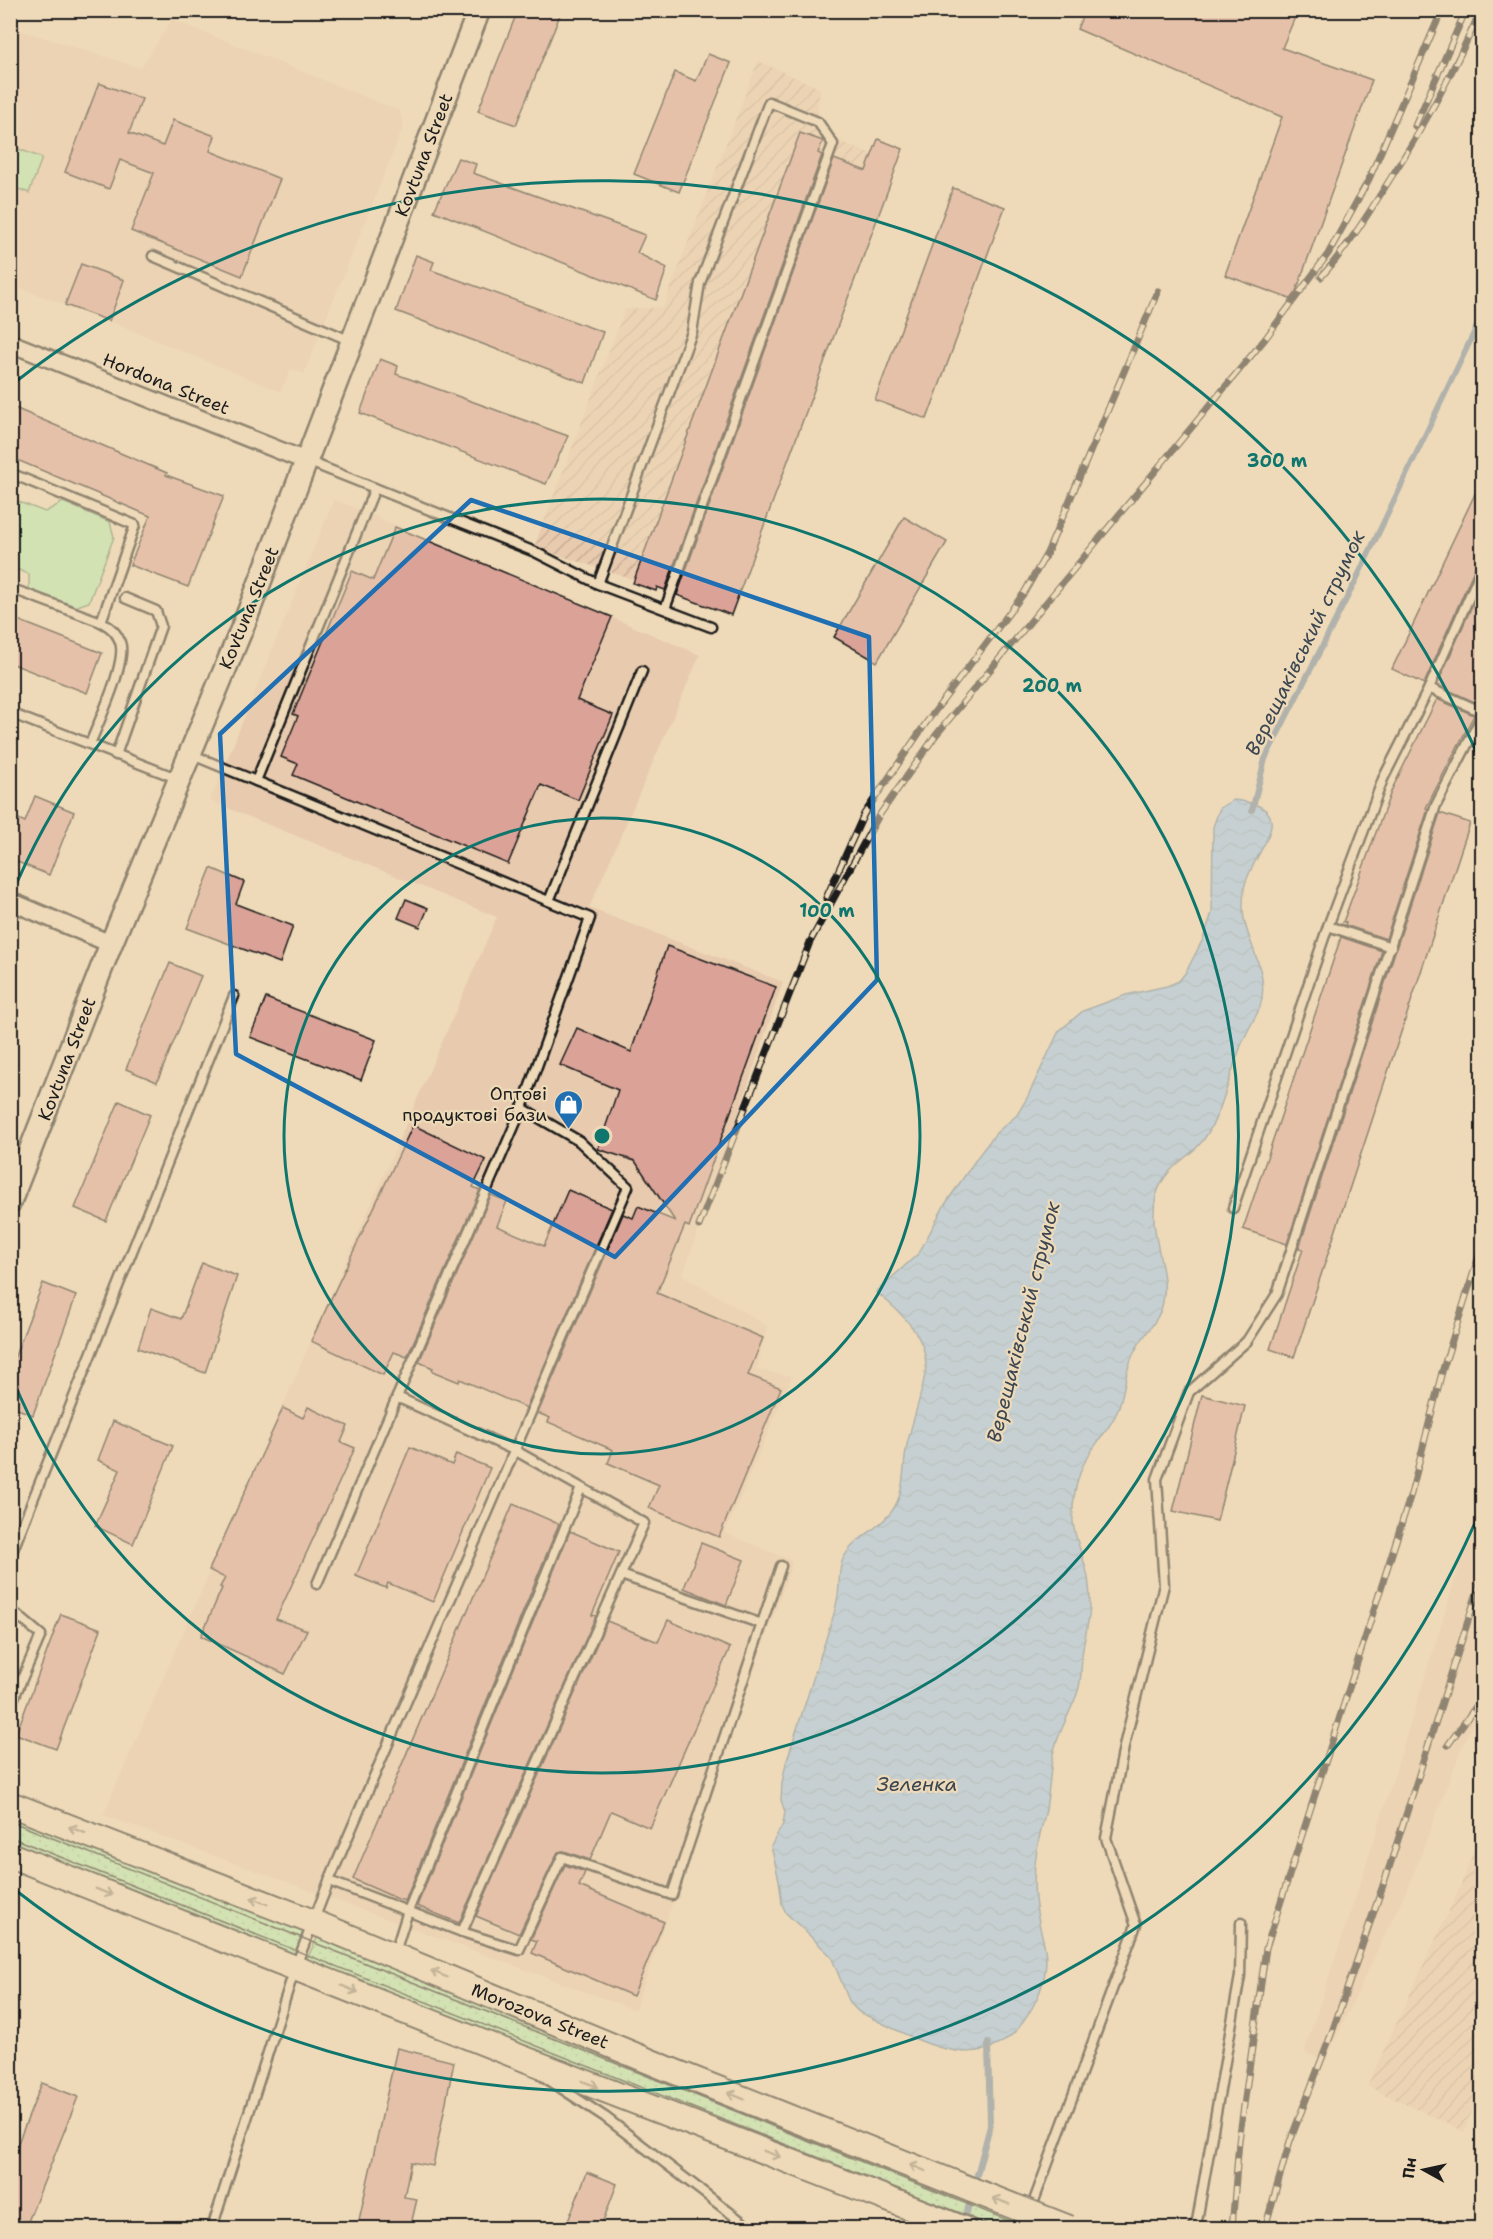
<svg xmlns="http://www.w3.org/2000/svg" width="1493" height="2239" font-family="'Shantell Sans',sans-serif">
	<defs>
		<pattern id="industrial-furrows" width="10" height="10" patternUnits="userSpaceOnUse" patternTransform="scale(1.5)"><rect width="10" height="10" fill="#e8caae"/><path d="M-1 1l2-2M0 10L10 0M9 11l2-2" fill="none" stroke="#c6ad95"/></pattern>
		<pattern id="grass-dots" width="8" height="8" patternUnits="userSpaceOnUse" patternTransform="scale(1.5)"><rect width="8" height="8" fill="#b2eaad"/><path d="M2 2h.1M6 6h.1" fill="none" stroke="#98c894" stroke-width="1.8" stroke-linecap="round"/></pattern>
		<pattern id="water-waves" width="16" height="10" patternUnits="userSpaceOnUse" patternTransform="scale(1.5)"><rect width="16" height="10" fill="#96c4f1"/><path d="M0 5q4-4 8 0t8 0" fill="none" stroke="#81a8ce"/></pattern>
	</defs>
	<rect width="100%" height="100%" fill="#eedab8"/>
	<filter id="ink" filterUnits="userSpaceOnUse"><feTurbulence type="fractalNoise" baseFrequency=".0167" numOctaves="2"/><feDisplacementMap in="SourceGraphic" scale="12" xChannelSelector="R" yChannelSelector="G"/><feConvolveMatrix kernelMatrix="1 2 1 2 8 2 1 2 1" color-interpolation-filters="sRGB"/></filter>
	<g filter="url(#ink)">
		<g fill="#e8caae">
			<polygon points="172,19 400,111 404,125 304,374 291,369 281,392 109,321 11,285 10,27 141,68"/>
			<polygon points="334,499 700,655 589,908 783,982 683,1275 767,1326 757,1370 792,1376 725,1533 793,1561 635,2010 103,1815 497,917 210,801"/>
			<polygon points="1482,1493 1482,1707 1461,1750 1412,1878 1325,2061 1304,2052 1366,1865"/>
		</g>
		<g fill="url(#industrial-furrows)">
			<polygon points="758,61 820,88 816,128 850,146 885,159 717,607 534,547 625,309 663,307"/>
			<polygon points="1482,1829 1482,2087 1464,2132 1367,2086 1460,1887"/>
		</g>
		<g fill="url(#grass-dots)" stroke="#678364" stroke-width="1.5">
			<polygon points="10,1813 304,1930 295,1954 11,1845"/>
			<polygon points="318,1936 1045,2228 975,2228 305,1963"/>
		</g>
		<g fill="#b2eaad" stroke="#678364" stroke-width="1.5">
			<polygon points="11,146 42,158 29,193 11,186"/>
			<polygon points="11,499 45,512 63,502 110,522 114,537 89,602 72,608 33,594 29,588 29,574 11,567"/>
		</g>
		<path fill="url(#water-waves)" stroke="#65819c" stroke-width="1.5" d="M 1233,800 C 1309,807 1249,854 1244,889 C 1243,899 1242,909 1244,919 C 1250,949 1270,975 1260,1007 C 1255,1019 1248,1029 1243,1041 C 1230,1071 1225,1104 1208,1133 C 1193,1159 1165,1163 1156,1196 C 1147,1233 1170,1269 1163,1302 C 1160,1319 1146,1332 1137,1347 C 1124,1368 1126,1391 1117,1412 C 1108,1433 1090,1447 1081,1470 C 1075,1486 1072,1505 1073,1522 C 1074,1535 1080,1547 1083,1559 C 1088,1572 1090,1590 1090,1604 C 1090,1619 1085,1634 1083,1649 C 1080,1664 1083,1679 1077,1694 C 1070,1713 1060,1729 1054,1750 C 1050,1767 1050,1784 1047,1802 C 1046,1815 1041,1827 1039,1839 C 1033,1868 1032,1893 1039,1922 C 1041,1935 1046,1946 1046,1959 C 1046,1982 1036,2004 1023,2022 C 980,2083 910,2035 859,2012 L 850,2003 L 831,1956 L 786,1913 L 782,1904 L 779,1880 L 771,1846 L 783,1824 L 785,1812 L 781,1800 L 782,1783 L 786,1763 L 833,1617 C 835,1610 837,1602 838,1595 C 840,1583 838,1570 843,1559 C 855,1536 878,1531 892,1511 C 906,1491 902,1468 907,1445 C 912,1422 921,1398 925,1374 C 932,1340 900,1311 876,1292 L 919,1253 L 944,1206 L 979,1155 L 996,1133 L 1017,1115 L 1026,1100 L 1059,1031 L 1083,1011 L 1126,995 L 1167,986 L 1179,981 L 1186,972 L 1203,939 L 1212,913 L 1213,827 L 1220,808 Z"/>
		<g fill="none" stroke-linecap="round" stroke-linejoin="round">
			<g stroke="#65819c" stroke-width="6">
				<polyline points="1252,810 1265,759 1357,578 1482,316"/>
				<polyline points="974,2186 990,2126 988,2043"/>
				<polyline points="964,2224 971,2196"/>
			</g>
		</g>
		<g fill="#dba397" stroke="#1c1c1c" stroke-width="1.5">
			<polygon points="518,10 548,10 560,15 516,125 478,111"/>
			<polygon points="1085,10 1298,10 1282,48 1372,80 1293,300 1225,275 1282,117 1077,29"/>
			<polygon points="708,54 731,63 679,192 634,174 675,72 696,81"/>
			<polygon points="99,83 142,99 129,133 163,146 173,120 215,136 210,151 280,179 242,276 131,231 154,173 120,160 109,189 65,172"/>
			<polygon points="800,133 823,141 818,153 822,155 665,590 657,587 656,591 633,583"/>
			<polygon points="878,139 903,149 731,615 677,595 834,159 866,171"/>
			<polygon points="458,158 476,164 473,173 645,235 637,253 667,268 656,300 434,211"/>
			<polygon points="953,188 1005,207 927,419 875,400"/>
			<polygon points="416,255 434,262 431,270 603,332 585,383 396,311"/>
			<polygon points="81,264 124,280 109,321 65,305"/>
			<polygon points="380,359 398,366 396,374 568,436 546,484 360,413"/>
			<polygon points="10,406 167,473 166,475 224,496 188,587 130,565 150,516 10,457"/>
			<polygon points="1482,479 1482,562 1476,565 1424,684 1392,669"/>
			<polygon points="904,517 947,542 877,662 834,637"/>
			<polygon points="395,527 612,617 577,700 613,715 578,800 541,785 508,864 293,775 298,764 281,757 298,716 293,714 352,571 373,580"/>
			<polygon points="1482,583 1482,698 1479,704 1437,685"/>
			<polygon points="10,617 102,653 87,693 10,663"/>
			<polygon points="1437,699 1474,715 1426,808 1428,809 1386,939 1345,925 1346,922 1343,922 1392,789"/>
			<polygon points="35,796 74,812 49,875 10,859 10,815 25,822"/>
			<polygon points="1440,813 1470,823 1294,1357 1270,1349 1303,1249 1299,1248"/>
			<polygon points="211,868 244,882 236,904 293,926 280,963 187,928"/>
			<polygon points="406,899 428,908 420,927 398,918"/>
			<polygon points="1341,937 1382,951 1287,1244 1243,1229"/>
			<polygon points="667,946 776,987 689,1227 685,1225 657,1293 763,1338 748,1375 781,1388 719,1537 649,1508 659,1485 608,1463 613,1450 548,1422 550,1418 538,1413 623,1214 633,1218 638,1206 675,1221 635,1161 598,1149 618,1090 560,1065 577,1028 631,1052"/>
			<polygon points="170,963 201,976 157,1082 126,1069"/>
			<polygon points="266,998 376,1040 361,1080 250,1037"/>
			<polygon points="119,1101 150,1115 106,1221 75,1208"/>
			<polygon points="413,1125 486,1160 473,1187 480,1190 407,1357 394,1352 383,1375 311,1341"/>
			<polygon points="568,1190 612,1209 526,1408 460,1379 459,1382 432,1371 433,1368 419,1362 491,1195 507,1201 497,1226 544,1246"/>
			<polygon points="202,1263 237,1276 205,1373 138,1348 151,1308 181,1319"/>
			<polygon points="43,1283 76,1296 33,1415 10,1406 10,1369"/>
			<polygon points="1202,1395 1245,1406 1217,1521 1173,1511"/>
			<polygon points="308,1407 348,1426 341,1442 355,1448 276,1619 307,1630 285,1674 201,1636 222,1588 220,1587 225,1578 209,1570 283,1408 303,1418"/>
			<polygon points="113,1421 173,1446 133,1544 95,1526 120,1470 98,1460"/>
			<polygon points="410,1447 452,1465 456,1454 490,1468 433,1602 388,1583 386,1588 356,1576"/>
			<polygon points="513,1504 559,1524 558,1526 405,1901 398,1899 353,1879"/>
			<polygon points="570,1531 619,1552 592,1615 596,1616 459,1923 417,1906"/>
			<polygon points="701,1543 744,1560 726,1605 684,1588"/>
			<polygon points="61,1614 101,1629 56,1749 16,1734"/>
			<polygon points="668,1620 730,1648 650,1828 611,1811 590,1860 564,1851 558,1852 519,1934 476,1916 607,1621 658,1642"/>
			<polygon points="565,1865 585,1872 579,1886 664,1922 633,1996 532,1953 537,1941 531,1939"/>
			<polygon points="397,2048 454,2062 433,2166 411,2162 404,2197 417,2199 410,2229 357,2229"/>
			<polygon points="42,2083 78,2097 25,2229 10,2229 10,2163"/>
			<polygon points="587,2172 617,2184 600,2229 565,2229"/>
		</g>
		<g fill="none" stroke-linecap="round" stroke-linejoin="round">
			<defs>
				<g id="service">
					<polyline points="153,256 351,341"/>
					<polyline points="307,461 535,552 598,584 711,627"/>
					<polyline points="10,473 135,525 101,622"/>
					<polyline points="598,584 692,332 700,283 769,102 818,122 833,144 665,609"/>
					<path d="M 10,588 L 101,622 C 111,627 119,634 121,646 C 124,669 99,721 90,744"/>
					<polyline points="1429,688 1482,712"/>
					<polyline points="10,713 179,779"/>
					<polyline points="190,754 590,918 522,1108 397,1397 516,1451 644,1523 462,1932 329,1881"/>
					<polyline points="116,755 161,626 156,611 125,598"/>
					<polyline points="256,781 375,488"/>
					<polyline points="549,901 642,671"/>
					<polyline points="1328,926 1391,947"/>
					<polyline points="1233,1208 1328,926 1383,779 1429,688 1482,568"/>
					<polyline points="10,1557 234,996"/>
					<polyline points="621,1575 762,1624"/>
					<polyline points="317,1584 397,1397"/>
					<polyline points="10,1609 41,1635 10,1707"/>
					<polyline points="462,1932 519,1950 562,1857 672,1895 781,1566"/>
					<polyline points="395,1952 408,1911 581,1488"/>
					<polyline points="541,2075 605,2117 750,2228"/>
					<polyline points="212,2228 295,1968 329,1881 628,1187 579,1141 522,1108"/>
					<polyline points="1024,2228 1136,1925 1106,1838 1125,1742 1164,1585 1157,1479 1189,1392 1247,1341 1277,1294 1436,805 1482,716"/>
					<polyline points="1193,2228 1197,2221 1240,1976 1241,1923"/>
				</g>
				<g id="minor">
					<polyline points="10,343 306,461"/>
					<polyline points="10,901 111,944"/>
				</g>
				<polyline id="tertiary" points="10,1202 111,944 245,621 479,10"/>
				<g id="secondary">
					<polyline points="10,1804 313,1922 673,2071 972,2190"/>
					<polyline points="10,1855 517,2056 963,2228"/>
				</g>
			</defs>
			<use href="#service" stroke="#1c1c1c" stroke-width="13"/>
			<use href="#minor" stroke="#1c1c1c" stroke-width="21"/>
			<use href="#tertiary" stroke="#1c1c1c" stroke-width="26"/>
			<use href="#secondary" stroke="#1c1c1c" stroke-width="28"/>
			<use href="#service" stroke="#eedab8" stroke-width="8"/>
			<use href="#minor" stroke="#eedab8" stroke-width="16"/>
			<use href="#tertiary" stroke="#eedab8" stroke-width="21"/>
			<use href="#secondary" stroke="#eedab8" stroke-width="24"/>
			<g stroke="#1c1c1c" stroke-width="1.5">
				<polyline points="10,1821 1027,2228"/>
				<polyline points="10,1837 996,2228"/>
			</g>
			<defs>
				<g id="rail">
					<polyline points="1415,126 1466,10"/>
					<path d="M 1321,277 C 1349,246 1370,211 1392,176 C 1426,123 1455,68 1481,10"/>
					<polyline points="826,898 864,814 926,723 1024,593 1047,553 1066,509 1158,291"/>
					<polyline points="699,1226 810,942 878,817 936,735 1265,339 1328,254 1369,179 1442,10"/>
					<polyline points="1448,1745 1482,1698"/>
					<polyline points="1232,2228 1239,2141 1266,1948 1411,1494 1442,1372 1482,1246"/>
					<polyline points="1265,2228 1290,2141 1331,2035 1389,1868 1482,1577"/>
				</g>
			</defs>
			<use href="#rail" stroke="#1c1c1c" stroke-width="7"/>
			<use href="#rail" stroke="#eedab8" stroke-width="4.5" stroke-dasharray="14" stroke-linecap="butt"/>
			<defs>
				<polyline id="secondary-bridge" points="972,2190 1069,2228"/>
			</defs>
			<use href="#secondary-bridge" stroke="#1c1c1c" stroke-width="28" stroke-linecap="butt"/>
			<use href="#secondary-bridge" stroke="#eedab8" stroke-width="24"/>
		</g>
		<defs><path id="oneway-shaft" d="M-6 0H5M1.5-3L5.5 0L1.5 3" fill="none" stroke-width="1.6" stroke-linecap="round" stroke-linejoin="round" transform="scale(1.5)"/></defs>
		<g stroke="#908472">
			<use href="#oneway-shaft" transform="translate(77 1830) rotate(-159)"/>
			<use href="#oneway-shaft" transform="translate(104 1892) rotate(22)"/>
			<use href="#oneway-shaft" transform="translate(259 1901) rotate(-159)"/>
			<use href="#oneway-shaft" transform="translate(439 1974) rotate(-158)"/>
			<use href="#oneway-shaft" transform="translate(350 1989) rotate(22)"/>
			<use href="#oneway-shaft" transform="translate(590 2084) rotate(21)"/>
			<use href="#oneway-shaft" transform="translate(736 2096) rotate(-158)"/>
			<use href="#oneway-shaft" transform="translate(772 2154) rotate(21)"/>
			<use href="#oneway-shaft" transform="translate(918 2168) rotate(-158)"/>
			<use href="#oneway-shaft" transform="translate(1001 2201) rotate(-158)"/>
		</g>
	</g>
	<path d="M0 0H1493V2239H0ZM 471,500 L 869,637 L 877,980 L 615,1257 L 236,1054 L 220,734 Z" fill="#eedab8" fill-opacity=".55" fill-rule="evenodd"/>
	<path fill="none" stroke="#1f6fb2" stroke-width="4.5" stroke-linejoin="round" d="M 471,500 L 869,637 L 877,980 L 615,1257 L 236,1054 L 220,734 Z"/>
	<g fill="none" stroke="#0f766e" stroke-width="3">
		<circle cx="602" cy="1136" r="318"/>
		<path d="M11 897A637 637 0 1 1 11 1375"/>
		<path d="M1481 1509A955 955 0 0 1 14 1889M14 383A955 955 0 0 1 1481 763"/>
	</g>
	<defs>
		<symbol id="shop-pin" viewBox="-11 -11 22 30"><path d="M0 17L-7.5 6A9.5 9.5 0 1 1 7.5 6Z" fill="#1f6fb2" stroke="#eedab8"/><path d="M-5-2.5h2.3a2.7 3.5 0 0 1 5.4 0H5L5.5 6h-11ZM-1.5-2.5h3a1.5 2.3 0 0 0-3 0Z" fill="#fff"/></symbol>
	</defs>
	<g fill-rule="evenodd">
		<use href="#shop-pin" x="552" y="1088" width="33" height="45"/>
	</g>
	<g text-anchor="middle" stroke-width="4.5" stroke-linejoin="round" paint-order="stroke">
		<g font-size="18" fill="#1c1c1c" stroke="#eedab8">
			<text transform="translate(424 155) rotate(-69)" y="6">Kovtuna Street</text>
			<text transform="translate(166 384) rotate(22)" y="6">Hordona Street</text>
			<text transform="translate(249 608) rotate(-68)" y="6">Kovtuna Street</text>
			<text transform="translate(67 1059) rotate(-69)" y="6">Kovtuna Street</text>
			<text transform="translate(540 2016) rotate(22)" y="6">Morozova Street</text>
		</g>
		<g font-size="18" fill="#1c1c1c" stroke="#eedab8" text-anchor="end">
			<text x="547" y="1100">Оптові<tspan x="547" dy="21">продуктові бази</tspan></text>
		</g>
		<g font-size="20" font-style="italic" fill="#3a4651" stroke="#eedab8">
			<text transform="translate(1305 643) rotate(-64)" y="7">Верещаківський струмок</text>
			<text transform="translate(1023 1322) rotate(-76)" y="7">Верещаківський струмок</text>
			<text x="917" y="1791">Зеленка</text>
		</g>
	</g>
	<circle cx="602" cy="1136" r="9" fill="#0f766e" stroke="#eedab8" stroke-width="3"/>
	<g font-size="18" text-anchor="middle" font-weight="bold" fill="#0f766e" stroke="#eedab8" stroke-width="4.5" stroke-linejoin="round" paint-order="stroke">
		<text x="1277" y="467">300 m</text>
		<text x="1052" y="692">200 m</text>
		<text x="827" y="917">100 m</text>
	</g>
	<rect width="1493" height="2239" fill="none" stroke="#eedab8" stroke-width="36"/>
	<rect x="18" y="18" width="1457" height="2203" fill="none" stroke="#1c1c1c" stroke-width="2" filter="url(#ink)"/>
	<g transform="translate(1424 2170) rotate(278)" stroke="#eedab8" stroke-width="4.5" paint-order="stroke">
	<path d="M0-4.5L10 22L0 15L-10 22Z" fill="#1c1c1c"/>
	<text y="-9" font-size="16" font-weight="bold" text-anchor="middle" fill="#1c1c1c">Пн</text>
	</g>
</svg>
